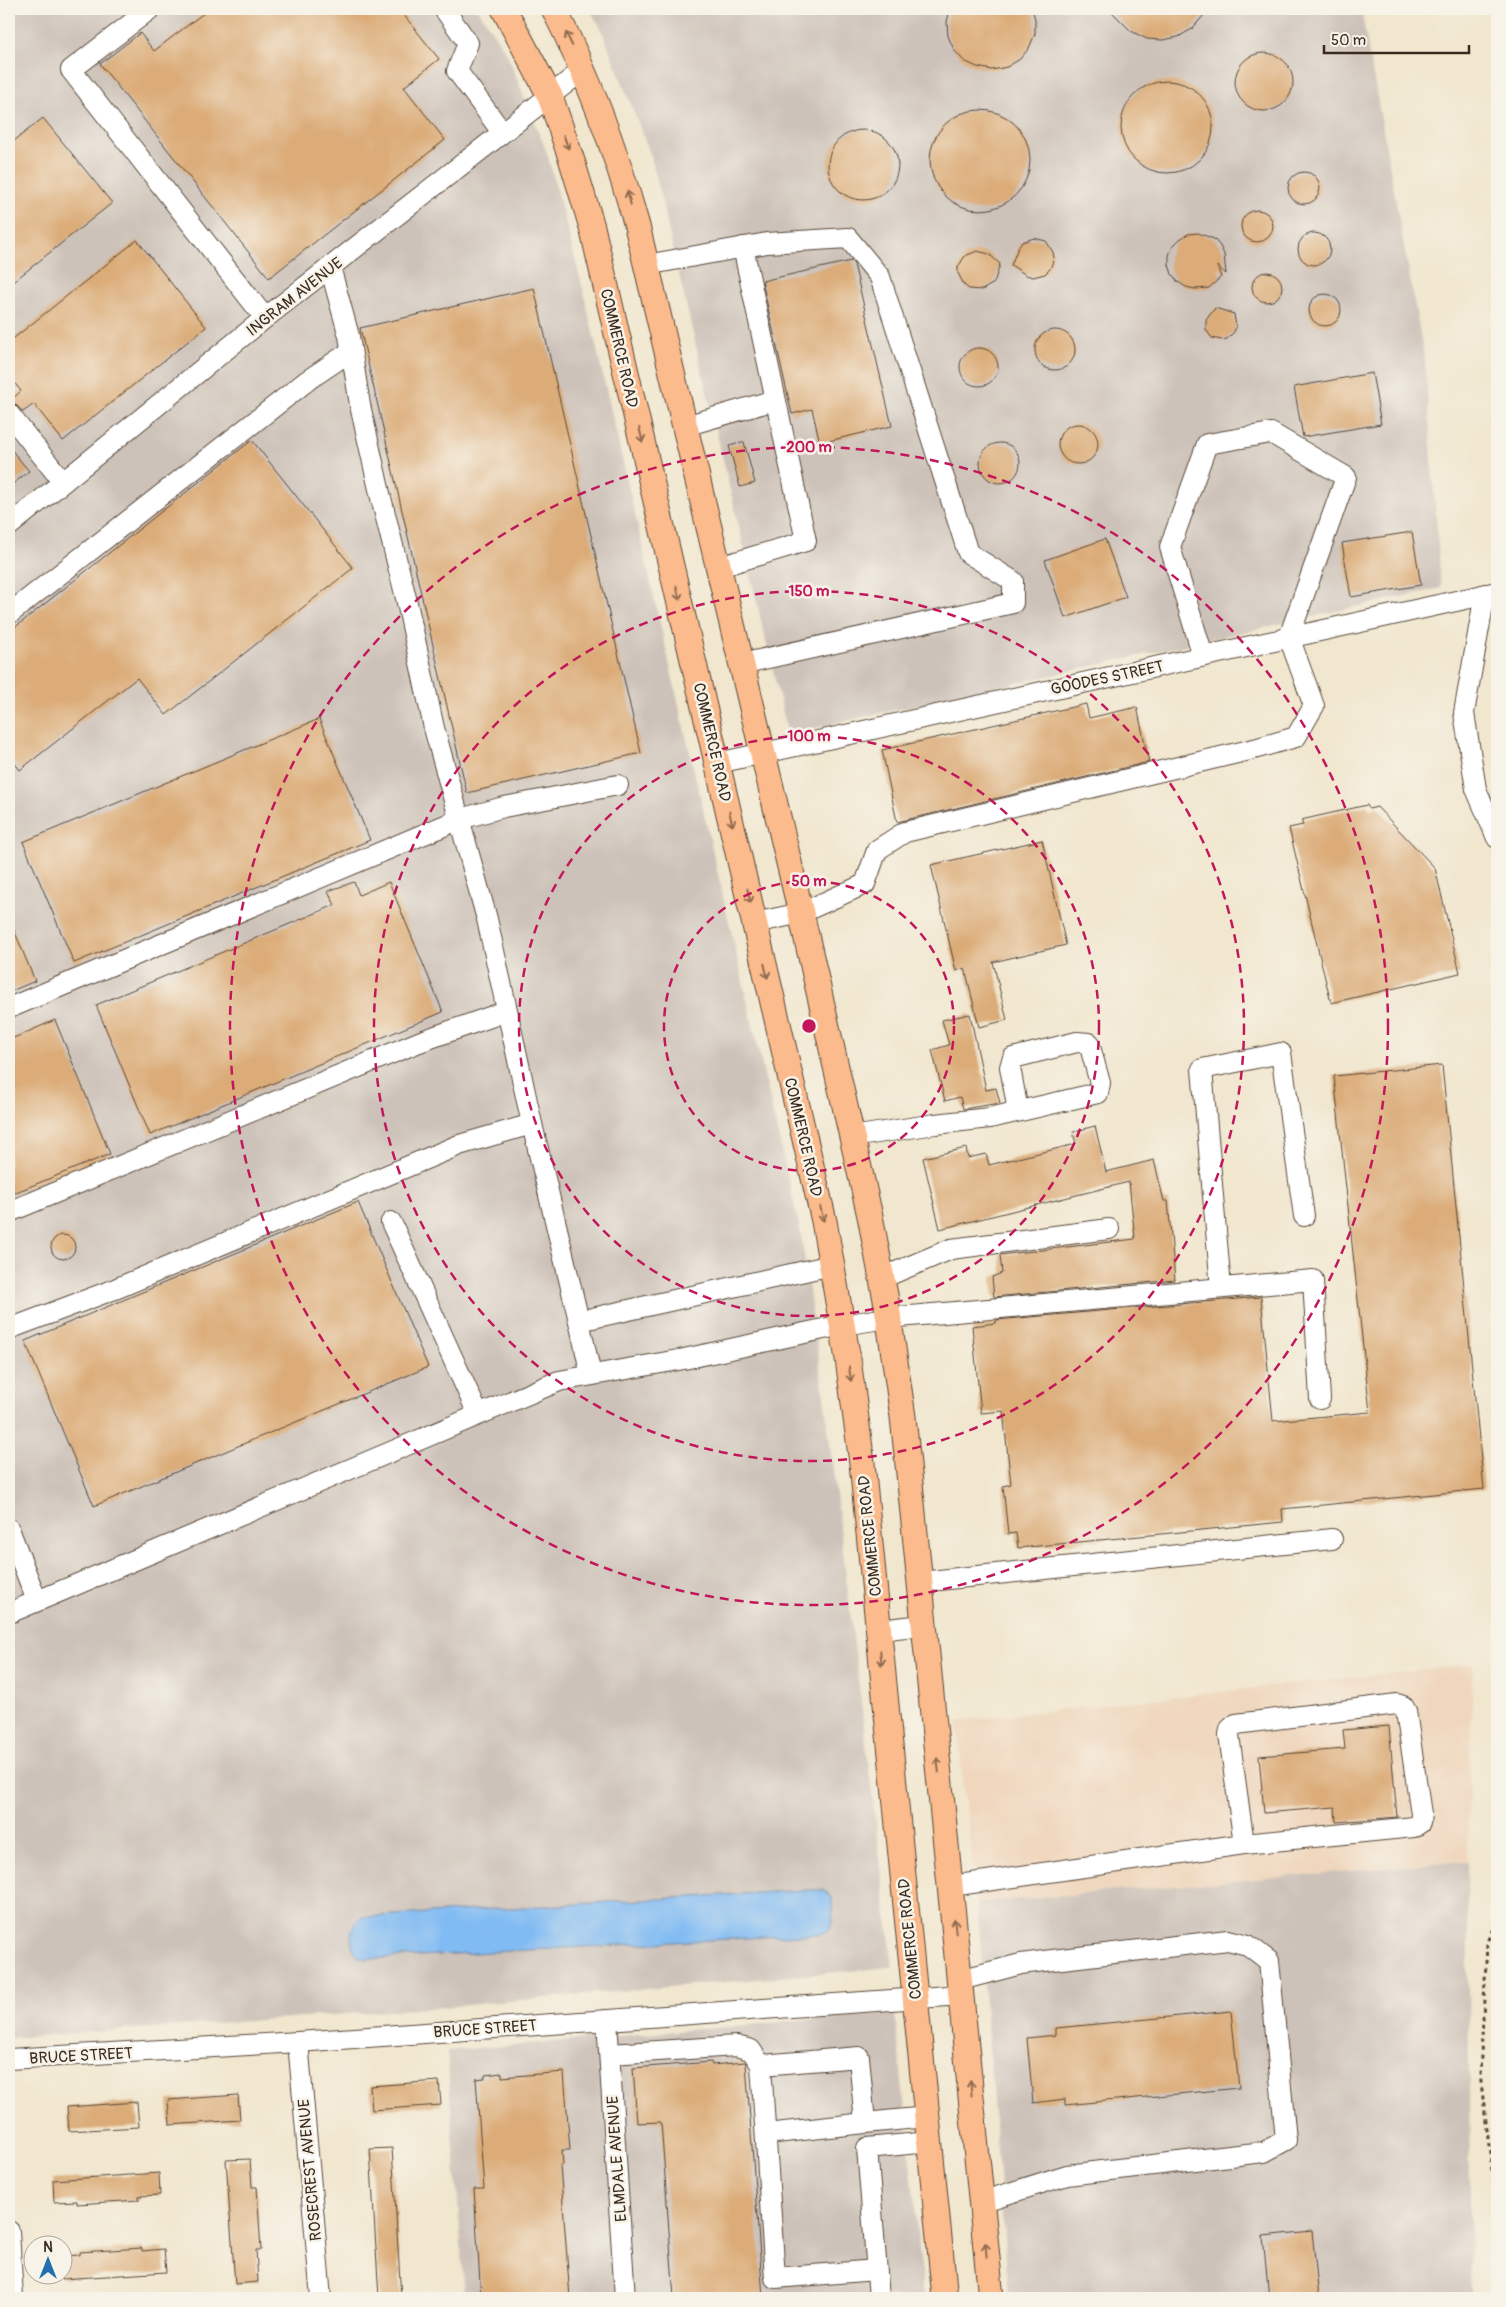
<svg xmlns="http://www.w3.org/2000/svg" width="1506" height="2307" font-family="Pangolin,sans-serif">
	<rect width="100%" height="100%" fill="#f7f3e8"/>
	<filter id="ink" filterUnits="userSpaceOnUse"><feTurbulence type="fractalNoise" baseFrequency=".02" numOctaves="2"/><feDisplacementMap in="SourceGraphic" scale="10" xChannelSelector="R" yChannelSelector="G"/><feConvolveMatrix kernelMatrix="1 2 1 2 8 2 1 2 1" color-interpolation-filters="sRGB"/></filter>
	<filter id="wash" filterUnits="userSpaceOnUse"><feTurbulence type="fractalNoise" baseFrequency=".0096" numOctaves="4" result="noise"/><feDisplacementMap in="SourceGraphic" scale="20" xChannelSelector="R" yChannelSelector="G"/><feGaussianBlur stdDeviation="1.12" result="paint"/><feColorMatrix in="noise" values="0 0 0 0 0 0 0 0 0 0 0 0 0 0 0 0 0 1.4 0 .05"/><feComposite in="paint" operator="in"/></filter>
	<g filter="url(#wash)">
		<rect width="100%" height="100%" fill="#f1e6ce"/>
		<polygon fill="#efd6bc" points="1473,1664 1467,1861 977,1903 956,1721"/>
		<g fill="#cdc2b9">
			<polygon points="9,9 478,9 507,54 547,153 582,285 801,1234 824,1395 893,1967 444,2007 9,2038"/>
			<polygon points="589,9 1361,9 1425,361 1441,588 788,734 651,156 601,28"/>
			<polygon points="1467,1861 1471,2298 1009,2298 977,1903"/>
			<polygon points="895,2012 924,2298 465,2298 447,2051"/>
		</g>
		<path fill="#81bbf3" stroke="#5e7288" d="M 805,1890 L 824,1890 L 832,1897 L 833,1923 L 828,1931 L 819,1934 L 365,1959 L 356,1956 C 349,1941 348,1927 362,1917 Z"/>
		<g id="blocks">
			<g fill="#dbac78">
				<polygon points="209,9 399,9 439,59 404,87 445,140 269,278 100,64 140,33 154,51"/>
				<polygon points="950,9 1032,9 1035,19 1035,34 1029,48 1020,59 1007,67 992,70 977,67 964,61 954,50 948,36 947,22"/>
				<polygon points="1109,9 1209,9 1192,29 1178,37 1163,40 1147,39 1131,31"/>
				<circle cx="1264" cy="82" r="29"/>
				<circle cx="1167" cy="127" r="46"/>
				<circle cx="980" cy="160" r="50"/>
				<polygon points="43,118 112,203 9,285 9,145"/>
				<circle cx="863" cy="165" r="35"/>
				<circle cx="1304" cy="188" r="16"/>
				<circle cx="1257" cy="226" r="16"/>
				<polygon points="1198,233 1214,239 1220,246 1224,254 1226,274 1217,266 1221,277 1209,288 1195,289 1186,287 1178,282 1172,274 1169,265 1169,255 1173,246 1180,239 1188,234"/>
				<circle cx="1314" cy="249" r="16"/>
				<polygon points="1034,238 1046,241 1053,252 1054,258 1050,269 1045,274 1033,277 1026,275 1011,265 1018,248 1022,242"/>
				<polygon points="137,240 206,327 63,441 34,404 23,412 14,403 9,402 21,391 9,376 9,342"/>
				<polygon points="977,251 989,254 1000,264 994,283 982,290 969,289 964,285 958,273 958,267 965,256"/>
				<polygon points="851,261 854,264 892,426 820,443 812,409 792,414 762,281"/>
				<circle cx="1267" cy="287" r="15"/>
				<polygon points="534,288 641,753 467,793 360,328"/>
				<circle cx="1325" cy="310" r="16"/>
				<polygon points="1215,308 1234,314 1236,327 1234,332 1227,339 1222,340 1212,338 1206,330 1206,320"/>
				<circle cx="1055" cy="350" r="20"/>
				<circle cx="979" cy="367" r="19"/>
				<polygon points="1372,373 1381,424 1303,437 1294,387"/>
				<circle cx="1078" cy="444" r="20"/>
				<polygon points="252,440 353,568 166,715 137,678 20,770 9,756 9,632"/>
				<polygon points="744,442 755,483 740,487 729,446"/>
				<circle cx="1000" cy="463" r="20"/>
				<polygon points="9,447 29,471 9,487"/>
				<polygon points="1412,532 1421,585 1351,597 1342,543"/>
				<polygon points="1105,539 1126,597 1065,618 1045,560"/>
				<polygon points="1086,704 1089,718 1137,707 1149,762 897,822 882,750"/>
				<polygon points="319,719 370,840 74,963 23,842"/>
				<polygon points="1367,805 1369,809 1377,807 1435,868 1460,973 1331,1003 1289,828 1303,825 1301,820"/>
				<polygon points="1042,840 1066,945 993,962 1007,1020 979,1027 965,968 956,971 931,865"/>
				<polygon points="354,882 359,895 389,882 443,1012 150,1135 96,1005 335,905 328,891"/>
				<polygon points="9,918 35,981 9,992"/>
				<polygon points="970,1014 986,1090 996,1088 1000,1103 963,1109 960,1097 945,1101 932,1050 949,1045 942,1020"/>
				<polygon points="55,1020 110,1154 9,1195 9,1040"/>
				<polygon points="1442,1065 1484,1489 1282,1509 1283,1522 1018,1548 1016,1533 1008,1534 1003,1486 1011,1484 1003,1411 981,1413 972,1326 996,1323 996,1320 1261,1297 1273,1421 1370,1412 1334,1076"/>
				<polygon points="1095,1126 1106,1172 1154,1160 1164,1201 1168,1201 1175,1280 994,1297 992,1277 1002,1273 1000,1255 1135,1239 1129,1182 940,1229 923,1158 966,1148 968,1158 986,1154 989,1165 1076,1144 1073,1132"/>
				<polygon points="358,1202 428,1367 94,1506 25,1341"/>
				<circle cx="63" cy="1247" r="12"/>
				<polygon points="1389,1726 1397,1817 1336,1822 1335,1807 1264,1813 1259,1756 1345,1749 1343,1730"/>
				<polygon points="1231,2011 1239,2088 1065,2105 1065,2099 1033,2103 1027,2038 1056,2035 1056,2028"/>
				<polygon points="711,2062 712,2065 745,2062 746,2064 763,2298 674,2298 661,2122 637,2123 633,2068"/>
				<polygon points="564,2072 570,2150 562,2150 563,2165 560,2165 570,2298 481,2298 474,2189 484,2189 476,2079 485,2078 485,2075 502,2073 502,2077"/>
				<polygon points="439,2081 441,2105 372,2110 370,2086"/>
				<polygon points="238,2095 240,2120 170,2125 168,2100"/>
				<polygon points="137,2102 139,2127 69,2131 67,2107"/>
				<polygon points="392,2148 401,2298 379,2298 370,2149"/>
				<polygon points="250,2159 252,2187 257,2187 261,2250 256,2250 258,2282 235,2284 226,2160"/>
				<polygon points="159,2173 160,2195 139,2196 139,2200 77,2204 77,2201 54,2202 53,2180"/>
				<polygon points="1312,2231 1319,2298 1269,2298 1263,2236"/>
				<polygon points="142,2248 142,2251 164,2249 166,2272 62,2279 62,2256 80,2255 80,2252"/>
			</g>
		</g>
	</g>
	<g filter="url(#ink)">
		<use href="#blocks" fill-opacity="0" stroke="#564638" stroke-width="1"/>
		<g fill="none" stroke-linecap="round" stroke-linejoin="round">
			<defs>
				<g id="minor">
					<polyline points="150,9 71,70 265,318"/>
					<polyline points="444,9 468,43 457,71 502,132"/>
					<polyline points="646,265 767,243 848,238 880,277 968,553 1013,581 1013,603 741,664"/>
					<polyline points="330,267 349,336 360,405 381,498 406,598 434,728 487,919 532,1124"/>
					<polyline points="9,414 63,482"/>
					<polyline points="685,426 775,400"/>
					<polyline points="9,526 265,318 583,70"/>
					<polyline points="719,567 806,541 743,247"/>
					<polyline points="1485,594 1464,713 1476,789 1497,838"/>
					<polyline points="9,614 308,380 351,351"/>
					<polyline points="718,763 1497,592"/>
					<polyline points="755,923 801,913 865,884 877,850 905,832 1254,749 1296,737 1314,706 1289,637 1346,477 1271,433 1207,444 1170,547 1203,656"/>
					<polyline points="9,1008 460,819 504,807 618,785"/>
					<polyline points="852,1137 935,1124 990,1118 1098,1093 1100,1083 1089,1043 1077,1042 1013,1058 1010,1067 1018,1111"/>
					<polyline points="9,1212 419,1042 507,1011"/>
					<polyline points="391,1222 478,1414"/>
					<polyline points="882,1278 951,1249 1109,1229"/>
					<polyline points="1221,1288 1202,1069 1281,1053 1304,1216"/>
					<polyline points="579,1321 591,1375"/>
					<polyline points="9,1329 115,1289 459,1145 532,1124 579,1321 832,1265"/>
					<polyline points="9,1529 37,1601"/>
					<polyline points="920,1582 1332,1539"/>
					<polyline points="9,1613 559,1381 684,1359 842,1325 888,1318 1313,1280 1320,1399"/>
					<polyline points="878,1630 924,1625"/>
					<polyline points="951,1886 1244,1844 1414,1827 1420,1823 1421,1814 1406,1711 1403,1706 1397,1704 1236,1724 1230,1729 1229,1735 1244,1844"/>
					<polyline points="960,1980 1021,1964 1044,1961 1228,1940 1248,1945 1269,1961 1286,2140 1264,2152 1067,2175 981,2202"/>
					<polyline points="607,2020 625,2298"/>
					<polyline points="298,2042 321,2298"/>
					<polyline points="610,2054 736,2046 751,2050 761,2065 775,2278 876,2270"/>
					<polyline points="9,2059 298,2042 962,1995"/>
					<polyline points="761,2065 859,2057 865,2123 927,2117"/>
					<polyline points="767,2134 865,2123"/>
					<polyline points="9,2231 13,2298"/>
					<polyline points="879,2298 867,2148 929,2142"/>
				</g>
				<g id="major">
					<polyline points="504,9 550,96 572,161 592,227 824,1221 848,1359 862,1463 945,2298"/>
					<path d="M 554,9 C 589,78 616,151 637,226 L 801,913 L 870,1216 L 886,1300 L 903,1417 L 911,1493 L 991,2298"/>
				</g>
			</defs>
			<use href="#minor" stroke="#564638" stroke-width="22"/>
			<use href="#major" stroke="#564638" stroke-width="27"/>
			<polyline stroke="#564638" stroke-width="3" stroke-dasharray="4 4" stroke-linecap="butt" points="1497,1922 1487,1944 1480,2074 1497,2210"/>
			<use href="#minor" stroke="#fff" stroke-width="20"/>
			<use href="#major" stroke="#fbbb8c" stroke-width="25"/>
		</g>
		<defs><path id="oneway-shaft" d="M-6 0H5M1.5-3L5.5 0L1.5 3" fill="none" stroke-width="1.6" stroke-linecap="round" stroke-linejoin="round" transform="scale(1.25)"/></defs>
		<g stroke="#916b50">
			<use href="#oneway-shaft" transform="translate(569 39) rotate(-115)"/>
			<use href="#oneway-shaft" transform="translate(566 142) rotate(71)"/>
			<use href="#oneway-shaft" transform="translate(629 198) rotate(-105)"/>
			<use href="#oneway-shaft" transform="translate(641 435) rotate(77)"/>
			<use href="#oneway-shaft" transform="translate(678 593) rotate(77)"/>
			<use href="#oneway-shaft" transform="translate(731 819) rotate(77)"/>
			<use href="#oneway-shaft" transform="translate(749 896) rotate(77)"/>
			<use href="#oneway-shaft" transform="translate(766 971) rotate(77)"/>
			<use href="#oneway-shaft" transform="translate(822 1214) rotate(77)"/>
			<use href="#oneway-shaft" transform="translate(850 1374) rotate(82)"/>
			<use href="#oneway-shaft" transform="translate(881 1658) rotate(84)"/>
			<use href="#oneway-shaft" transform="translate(938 1765) rotate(-96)"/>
			<use href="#oneway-shaft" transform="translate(955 1926) rotate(-96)"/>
			<use href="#oneway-shaft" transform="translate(971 2088) rotate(-95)"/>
			<use href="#oneway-shaft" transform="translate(986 2250) rotate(-95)"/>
		</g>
	</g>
	<g fill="none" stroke="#c2185b" stroke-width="2.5" stroke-dasharray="9 6">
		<circle cx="809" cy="1026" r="145"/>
		<circle cx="809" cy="1026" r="290"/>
		<circle cx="809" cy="1026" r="435"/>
		<circle cx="809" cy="1026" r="579"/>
	</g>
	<g text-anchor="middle" stroke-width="5" stroke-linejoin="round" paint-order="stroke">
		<g font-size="16" fill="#3b2a1e" stroke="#f7f3e8">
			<text transform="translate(294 296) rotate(-38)" y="6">INGRAM AVENUE</text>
			<text transform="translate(620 348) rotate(77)" y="6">COMMERCE ROAD</text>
			<text transform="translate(1107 677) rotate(-12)" y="6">GOODES STREET</text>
			<text transform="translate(713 742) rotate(77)" y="6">COMMERCE ROAD</text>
			<text transform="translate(804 1137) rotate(77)" y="6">COMMERCE ROAD</text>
			<text transform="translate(869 1536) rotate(-96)" y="6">COMMERCE ROAD</text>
			<text transform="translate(909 1939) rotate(-96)" y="6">COMMERCE ROAD</text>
			<text transform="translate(485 2028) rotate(-4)" y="6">BRUCE STREET</text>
			<text transform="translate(81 2055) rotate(-3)" y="6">BRUCE STREET</text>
			<text transform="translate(616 2159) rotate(-94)" y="6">ELMDALE AVENUE</text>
			<text transform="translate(309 2170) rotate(-95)" y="6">ROSECREST AVENUE</text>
		</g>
	</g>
	<circle cx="809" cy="1026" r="8" fill="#c2185b" stroke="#f7f3e8" stroke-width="2.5"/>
	<g font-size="15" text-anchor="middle" font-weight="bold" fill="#c2185b" stroke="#f7f3e8" stroke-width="5" stroke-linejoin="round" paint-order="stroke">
		<text x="809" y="452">200 m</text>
		<text x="809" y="596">150 m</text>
		<text x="809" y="741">100 m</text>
		<text x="809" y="886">50 m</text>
	</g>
	<rect width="1506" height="2307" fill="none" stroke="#f7f3e8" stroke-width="30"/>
	<g transform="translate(48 2260)"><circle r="24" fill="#f7f3e8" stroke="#aca397"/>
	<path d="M0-4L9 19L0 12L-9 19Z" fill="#1f6fb2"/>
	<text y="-8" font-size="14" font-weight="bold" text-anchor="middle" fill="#3b2a1e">N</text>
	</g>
	<path d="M1324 45v8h145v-8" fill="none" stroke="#3b2a1e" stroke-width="2.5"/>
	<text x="1331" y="45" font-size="15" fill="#3b2a1e" stroke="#f7f3e8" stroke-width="4" paint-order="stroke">50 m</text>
</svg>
